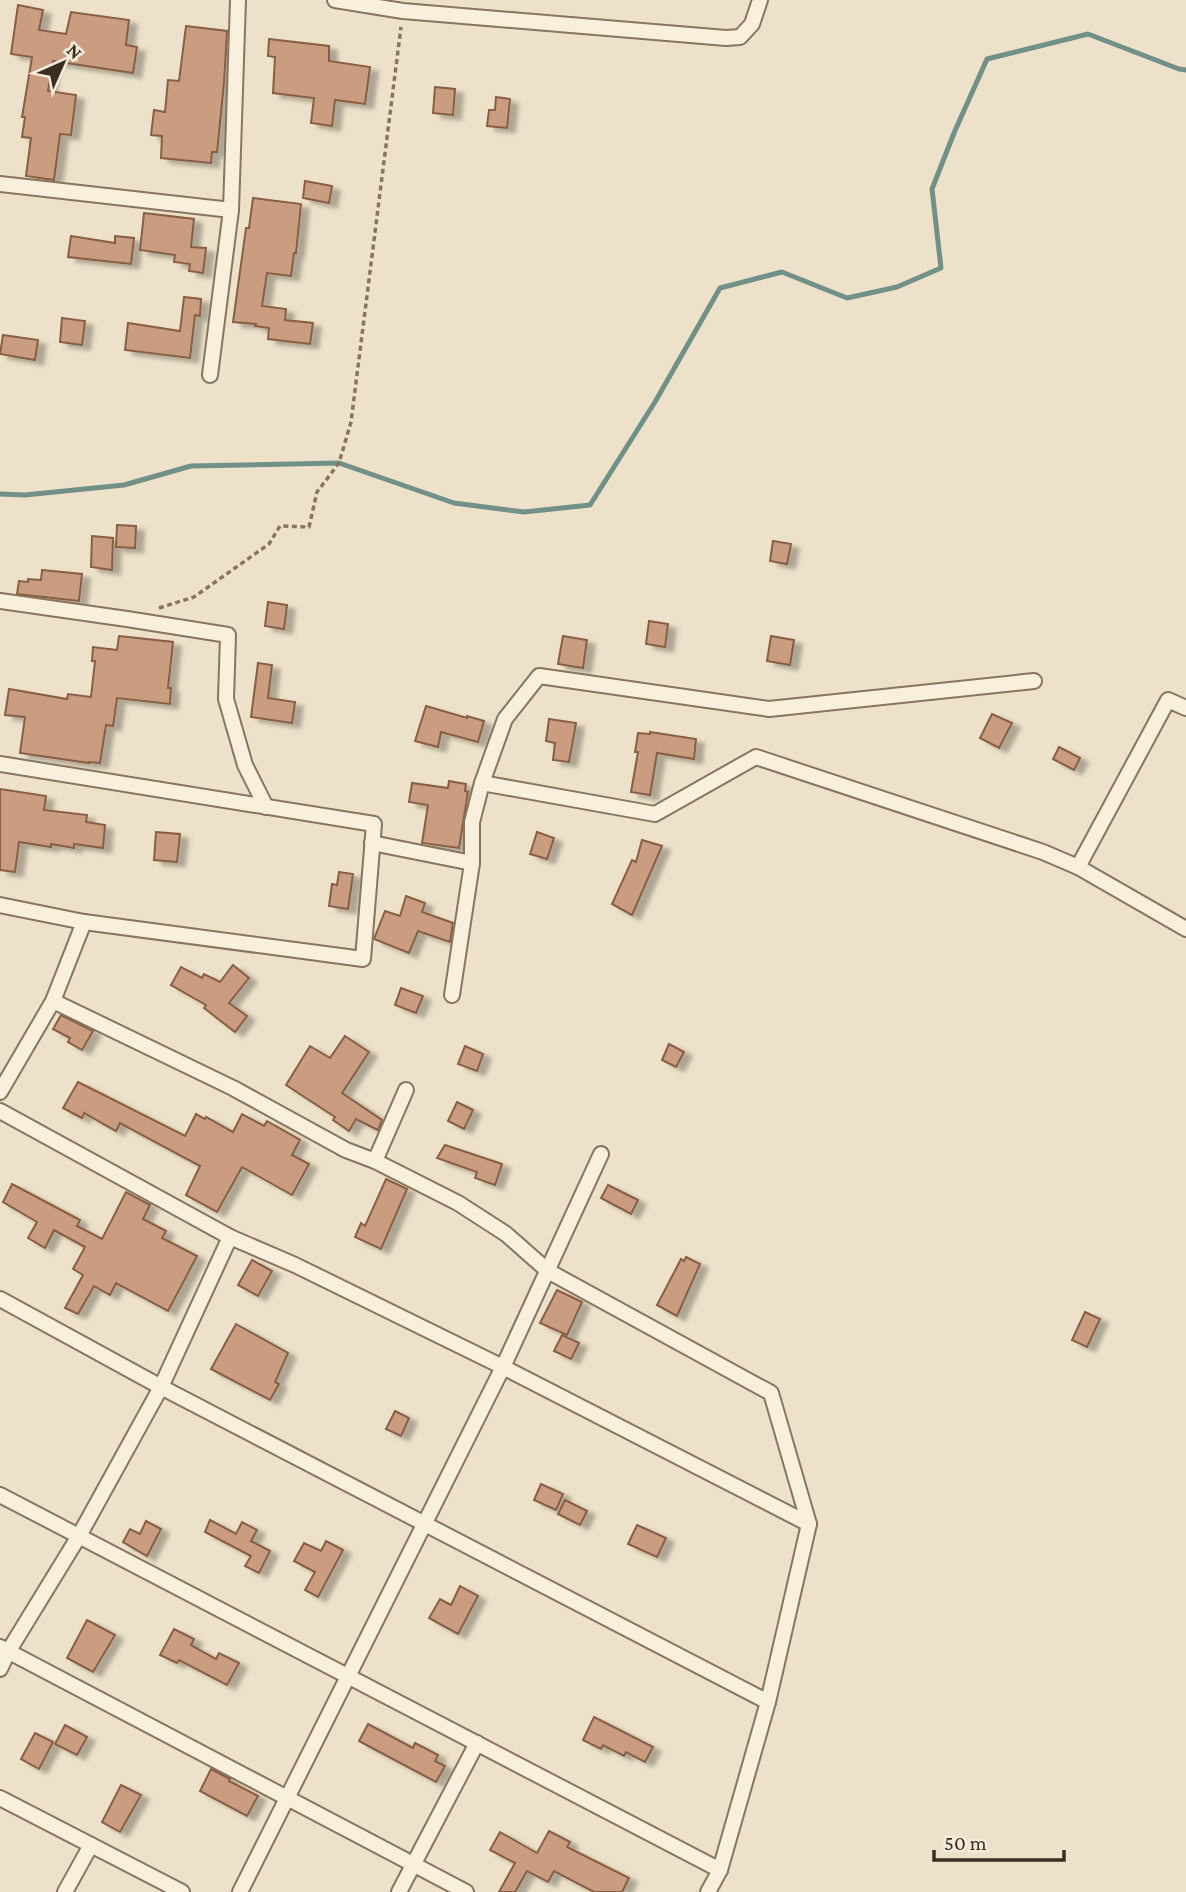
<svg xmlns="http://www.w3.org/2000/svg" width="1186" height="1892" font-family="'Crimson Pro',serif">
	<defs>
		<filter id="shadow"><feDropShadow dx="8" dy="4.5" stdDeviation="2" flood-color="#0004"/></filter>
	</defs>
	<rect width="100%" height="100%" fill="#ede2c9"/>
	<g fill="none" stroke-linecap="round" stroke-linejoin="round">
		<polyline stroke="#709088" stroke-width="5" points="0,494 25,495 124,485 191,466 339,463 454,503 524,512 590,505 655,402 720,288 782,272 847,298 897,287 941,268 932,189 954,133 987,59 1088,34 1179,69 1186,70"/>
	</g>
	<g fill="#ca9d81" stroke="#885e45" stroke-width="2" filter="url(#shadow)">
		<polygon points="18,5 43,10 39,30 66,34 71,12 129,20 126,45 137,47 133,73 53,61 48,91 76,95 71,135 60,134 54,180 26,176 31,138 22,137 25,117 22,117 32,57 11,54"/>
		<polygon points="186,26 227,31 224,83 217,152 212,152 211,163 161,158 162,136 151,135 154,110 165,112 168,80 179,81"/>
		<polygon points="269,39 329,46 329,61 370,67 365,104 335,100 332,126 311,123 314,98 273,93 275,57 268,56"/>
		<polygon points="435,87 455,89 453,115 433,113"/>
		<polygon points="496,97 510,99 507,128 487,126 489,110 495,110"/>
		<polygon points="305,181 332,186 329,203 303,198"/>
		<polygon points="253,198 301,204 296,253 294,253 291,276 267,273 262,306 286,309 285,320 313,323 310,344 268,339 269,328 255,326 256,324 233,322 246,228 249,228"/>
		<polygon points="144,213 194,219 191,247 206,248 203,273 189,271 190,264 174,262 175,255 140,250"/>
		<polygon points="71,236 115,243 115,236 134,238 131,264 68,257"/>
		<polygon points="184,297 201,299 200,316 195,315 190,358 125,350 128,323 180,331"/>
		<polygon points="62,318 85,321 82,345 60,342"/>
		<polygon points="3,335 38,340 35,360 0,354"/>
		<polygon points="117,525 136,526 135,548 116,547"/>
		<polygon points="92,536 113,538 112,570 91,567"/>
		<polygon points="773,541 791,544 787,564 770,561"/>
		<polygon points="42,570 82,574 79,601 17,594 19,581 28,582 28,579 41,580"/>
		<polygon points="268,602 287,605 284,629 265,626"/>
		<polygon points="649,621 668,624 665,647 646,644"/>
		<polygon points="119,636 173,642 168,688 171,688 170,704 117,698 113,726 106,725 100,763 89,762 89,763 20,753 25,717 5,715 9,689 67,699 68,694 91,697 95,661 92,661 93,647 117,650"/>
		<polygon points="563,636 587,640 583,668 558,664"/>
		<polygon points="771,636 794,640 790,665 767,661"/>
		<polygon points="258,663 272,665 268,698 295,702 292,723 251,717"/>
		<polygon points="426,706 467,718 467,716 484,721 478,742 441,732 438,747 415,741"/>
		<polygon points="992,714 1012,723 999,748 980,738"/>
		<polygon points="549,719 576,723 569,762 553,760 555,743 546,741"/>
		<polygon points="650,732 696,739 694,759 657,753 650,795 631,792 638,752 635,752 638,733 650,734"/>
		<polygon points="1059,747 1080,758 1074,770 1053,759"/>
		<polygon points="449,781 466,784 465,791 468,792 459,848 422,843 428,805 409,802 412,783 448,788"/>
		<polygon points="0,789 46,796 44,810 87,815 86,822 105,825 103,848 74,844 74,848 51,844 51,847 19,842 15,872 0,870"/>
		<polygon points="156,832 180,834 177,862 154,860"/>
		<polygon points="537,832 554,838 547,859 530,854"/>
		<polygon points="642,840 662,846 632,915 612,904 632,860 636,862"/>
		<polygon points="339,872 353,874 348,909 329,906 332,884 337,885"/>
		<polygon points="406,896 425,903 422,912 453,923 450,942 418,931 409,953 374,939 385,911 400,916"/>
		<polygon points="233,965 249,978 229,1003 247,1016 235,1032 204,1008 206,1005 171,985 181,967 202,978 204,974 220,982"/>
		<polygon points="401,988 423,996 416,1013 395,1005"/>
		<polygon points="61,1015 93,1031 82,1050 68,1042 70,1038 53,1029"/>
		<polygon points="345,1036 369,1052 342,1093 382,1120 378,1130 356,1119 349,1131 333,1120 335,1117 286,1085 310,1046 330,1058"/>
		<polygon points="669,1044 684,1052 676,1067 662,1060"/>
		<polygon points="465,1046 483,1054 477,1071 458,1064"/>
		<polygon points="78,1082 185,1136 196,1114 205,1119 206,1117 233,1132 242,1114 264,1126 267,1121 300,1140 292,1155 309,1164 292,1195 242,1167 217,1212 186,1195 200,1166 120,1123 116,1131 84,1113 82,1118 63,1108"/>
		<polygon points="457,1102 473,1110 464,1129 448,1121"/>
		<polygon points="445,1145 502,1164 495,1185 475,1178 477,1172 437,1158"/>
		<polygon points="386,1179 407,1189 381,1249 355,1237 361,1223 365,1226"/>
		<polygon points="12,1184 80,1220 77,1226 102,1239 126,1192 150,1205 143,1219 166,1231 162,1238 197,1256 168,1311 116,1283 110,1295 94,1286 78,1314 65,1308 83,1275 73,1269 85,1247 54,1230 45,1248 28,1238 37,1222 3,1202"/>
		<polygon points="608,1185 638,1200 631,1214 601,1198"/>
		<polygon points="686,1257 700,1264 677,1316 657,1305 681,1259 684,1261"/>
		<polygon points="252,1260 272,1271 258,1296 238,1285"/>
		<polygon points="557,1290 582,1302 567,1335 540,1323"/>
		<polygon points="1085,1312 1100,1319 1087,1347 1072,1340"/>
		<polygon points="236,1324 288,1353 275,1382 279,1384 270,1400 211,1369"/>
		<polygon points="562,1335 579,1343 571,1359 554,1351"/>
		<polygon points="395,1411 409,1418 401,1436 386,1429"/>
		<polygon points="541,1484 563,1494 556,1510 534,1500"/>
		<polygon points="565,1500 587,1511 580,1525 558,1514"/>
		<polygon points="210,1520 236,1534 242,1522 257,1530 251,1541 270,1551 259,1573 245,1566 251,1556 205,1532"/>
		<polygon points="146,1521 161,1529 147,1556 123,1542 130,1529 140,1534"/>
		<polygon points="637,1525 666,1538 657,1557 628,1544"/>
		<polygon points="326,1541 343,1550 318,1597 305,1590 315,1572 294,1561 304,1543 321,1551"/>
		<polygon points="460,1586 478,1596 458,1634 429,1618 440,1599 451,1605"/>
		<polygon points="87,1620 115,1635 93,1672 67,1658"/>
		<polygon points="174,1629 194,1639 191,1645 216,1659 219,1653 239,1663 227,1685 179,1660 177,1663 160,1655"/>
		<polygon points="594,1717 653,1747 645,1762 626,1752 624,1756 603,1745 601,1749 583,1740"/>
		<polygon points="368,1724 413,1748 415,1743 438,1755 435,1761 445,1766 436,1782 359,1741"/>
		<polygon points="65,1725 87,1737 77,1755 55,1744"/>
		<polygon points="35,1733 53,1742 39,1769 21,1759"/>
		<polygon points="211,1769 230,1779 229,1781 258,1796 247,1816 200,1791"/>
		<polygon points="121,1785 141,1795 120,1832 102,1822"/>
		<polygon points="549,1831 570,1842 567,1847 629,1878 622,1892 594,1892 554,1871 548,1882 527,1871 515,1892 499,1892 515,1863 490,1850 500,1832 537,1853"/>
	</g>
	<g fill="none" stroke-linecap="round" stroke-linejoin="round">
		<defs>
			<g id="street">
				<polyline points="335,0 403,11 726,38 740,37 752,24 760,0"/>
				<polyline points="0,184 231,210"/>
				<polyline points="210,375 231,210 238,0"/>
				<polyline points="0,601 127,619 228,635 226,699 245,765 266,807"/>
				<polyline points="0,764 374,824 363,959 84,922 0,905"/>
				<polyline points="482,783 655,814 756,757 1043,852 1078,867 1186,929"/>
				<polyline points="372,843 472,863 472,822 482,783 505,719 539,676 769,709 1034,681"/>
				<polyline points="1078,867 1168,700 1186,708"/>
				<polyline points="452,995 472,863"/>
				<polyline points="53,1001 233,1088 346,1150 375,1161 458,1203 506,1234 548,1271 771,1393 809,1524 768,1702 720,1870 708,1892"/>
				<polyline points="0,1092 53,1001 84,922"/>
				<polyline points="0,1111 230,1237 295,1265 503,1367 809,1524"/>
				<polyline points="375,1161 406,1090"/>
				<polyline points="0,1299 161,1387 768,1702"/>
				<polyline points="0,1495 720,1870"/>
				<polyline points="0,1647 466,1892"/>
				<polyline points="0,1669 8,1652 79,1536 161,1387 230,1237"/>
				<polyline points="0,1798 182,1892"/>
				<polyline points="65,1892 91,1845"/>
				<polyline points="240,1892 503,1367 601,1154"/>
				<polyline points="399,1892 477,1743"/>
			</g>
		</defs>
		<use href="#street" stroke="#89745e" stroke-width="18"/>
		<polyline stroke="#89745e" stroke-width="3.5" stroke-dasharray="5 3.5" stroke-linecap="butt" points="159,608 194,597 269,544 280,526 309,527 317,492 339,463 351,422 401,27"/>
		<use href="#street" stroke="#f8efdc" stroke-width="14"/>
	</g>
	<g transform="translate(63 63) rotate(45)" stroke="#f5ecd9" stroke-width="5" paint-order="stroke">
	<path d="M0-5L12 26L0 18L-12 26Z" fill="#3a2d21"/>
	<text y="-10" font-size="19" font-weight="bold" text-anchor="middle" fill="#3a2d21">N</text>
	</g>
	<path d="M934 1850v10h130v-10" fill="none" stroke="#3a2d21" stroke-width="3.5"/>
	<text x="944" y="1850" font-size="21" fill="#3a2d21" stroke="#f5ecd9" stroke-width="5" paint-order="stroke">50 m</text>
</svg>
